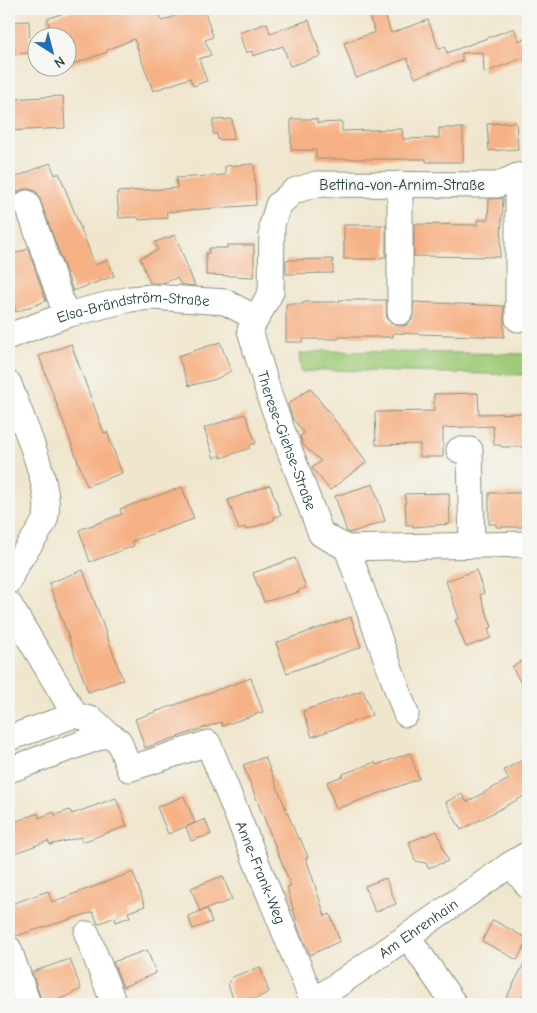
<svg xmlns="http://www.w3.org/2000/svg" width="537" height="1013" font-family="'Comic Neue',sans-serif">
	<rect width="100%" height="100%" fill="#f6f6f2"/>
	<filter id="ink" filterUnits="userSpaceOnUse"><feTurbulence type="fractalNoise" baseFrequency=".02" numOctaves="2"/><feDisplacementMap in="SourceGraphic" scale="10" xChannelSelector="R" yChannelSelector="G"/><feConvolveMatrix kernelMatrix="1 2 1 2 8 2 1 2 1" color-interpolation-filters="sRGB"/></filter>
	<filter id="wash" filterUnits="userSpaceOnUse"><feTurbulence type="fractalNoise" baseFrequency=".0096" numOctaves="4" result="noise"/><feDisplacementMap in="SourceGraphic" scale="20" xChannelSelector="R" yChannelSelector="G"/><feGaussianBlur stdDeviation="1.12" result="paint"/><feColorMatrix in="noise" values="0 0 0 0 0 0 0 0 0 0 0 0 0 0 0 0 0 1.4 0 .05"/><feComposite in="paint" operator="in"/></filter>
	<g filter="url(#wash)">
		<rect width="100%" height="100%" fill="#f0e6cd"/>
		<polygon fill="#9fcb78" stroke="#5f8456" points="324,351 528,354 528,375 326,370 301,372 299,354"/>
		<g id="blocks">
			<g fill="#f6b286">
				<polygon points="75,9 157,9 162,21 193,9 204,9 213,37 205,40 211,55 199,59 207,81 193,86 190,78 153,91 134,39 107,50 107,52 68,66 68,38 53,38 47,19"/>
				<polygon points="366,9 383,9 391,33 428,20 439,49 445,47 447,53 514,28 519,41 528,37 528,56 484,73 483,52 462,53 462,61 415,78 407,58 356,78 344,43 375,32"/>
				<polygon points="309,20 321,56 290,66 283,46 253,56 252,51 246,53 239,33 267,23 270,33"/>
				<polygon points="29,21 30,53 9,54 9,22"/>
				<polygon points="63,96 65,128 9,131 9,99"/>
				<polygon points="232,119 234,139 218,140 217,134 213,134 213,120"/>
				<polygon points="291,119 317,119 317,123 342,122 342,131 402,129 403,139 439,138 439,128 463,128 463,162 426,162 426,159 316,159 316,150 291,150"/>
				<polygon points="516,122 518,149 489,151 487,124"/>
				<polygon points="50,163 55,175 59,173 95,265 108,260 114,276 73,291 37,192 30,189 23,189 9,198 9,180"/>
				<polygon points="254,164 256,205 166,212 168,218 139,220 138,217 119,218 117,192 177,188 176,178 225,175 225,166"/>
				<polygon points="503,198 500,257 414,256 414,224 477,225 477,220 488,220 489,199"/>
				<polygon points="344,225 386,225 386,257 381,257 381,259 344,259"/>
				<polygon points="175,235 195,286 180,284 177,278 163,283 150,283 140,258 158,250 155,242"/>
				<polygon points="227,245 254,245 254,277 206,275 206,253 209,253 209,248 227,248"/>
				<polygon points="28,249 46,301 16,312 9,285 9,255"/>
				<polygon points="333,259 333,273 286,274 286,260"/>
				<polygon points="339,300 386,300 387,319 392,324 400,326 407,325 412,320 414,302 504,306 504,337 393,333 393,337 339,337 339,339 303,339 303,342 286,342 286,304 303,304 304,302 339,302"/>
				<polygon points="220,342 231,371 216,379 189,386 178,356"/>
				<polygon points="71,344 104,433 107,432 122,473 87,486 39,356"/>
				<polygon points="310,388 367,462 330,490 312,468 321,461 303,445 300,436 304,433 293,419 288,404"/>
				<polygon points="478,393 479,414 528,413 528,447 501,447 500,445 494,445 493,426 443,428 443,457 420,457 420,444 376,445 375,412 434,411 434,394"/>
				<polygon points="245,414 256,443 249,446 250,448 221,458 221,455 214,458 204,428"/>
				<polygon points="373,484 385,521 350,533 347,532 335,496"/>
				<polygon points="270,485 281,515 274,517 274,520 246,530 245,527 239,530 228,500"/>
				<polygon points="182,487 194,519 132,541 134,546 90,562 79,530 122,514 120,509"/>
				<polygon points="449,493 450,524 413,527 413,525 406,525 405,494"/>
				<polygon points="489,493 528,493 528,525 525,527 496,527 496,524 489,524"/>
				<polygon points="295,558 306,588 299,590 299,592 264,602 253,573"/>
				<polygon points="83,570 123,680 88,692 49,583"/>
				<polygon points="476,570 484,593 480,595 492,627 488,629 491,638 466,647 455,620 459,618 446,581"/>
				<polygon points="351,617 361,647 287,673 276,643"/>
				<polygon points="528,658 528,696 512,667"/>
				<polygon points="251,678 263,712 222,726 221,722 145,748 135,719"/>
				<polygon points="363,690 372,715 312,737 303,711"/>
				<polygon points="410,753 419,779 336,809 327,782 343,776 343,774 375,762 376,765"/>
				<polygon points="265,757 298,839 300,838 308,857 306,858 325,916 330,914 340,941 310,955 298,927 287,887 291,886 243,765"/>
				<polygon points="528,757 528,794 461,830 446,802 462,794 467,802 509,779 504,770"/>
				<polygon points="184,796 195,823 168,834 157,807"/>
				<polygon points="116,798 127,826 82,842 81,837 50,845 48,841 9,855 9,824 38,813 39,818 54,812 55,815 70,810 72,814"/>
				<polygon points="205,819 211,834 191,841 186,827"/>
				<polygon points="437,831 448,861 428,868 426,863 415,861 409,842"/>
				<polygon points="133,872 145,906 128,912 130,917 116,922 115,917 98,924 93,912 16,936 9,914 9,905 48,891 52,902"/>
				<polygon points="223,876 232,900 200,911 191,888"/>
				<polygon points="386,878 396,904 375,912 365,886"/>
				<polygon points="207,909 212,922 193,929 188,916"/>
				<polygon points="493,920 528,939 517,960 482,941"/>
				<polygon points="147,950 156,973 123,987 113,962"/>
				<polygon points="528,956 528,999 522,996 518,1004 503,1004"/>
				<polygon points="70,959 81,989 65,997 46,1003 46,1001 42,1002 32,972"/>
				<polygon points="260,967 269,992 254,1000 253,998 235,1004 228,984 232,977"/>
			</g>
		</g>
	</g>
	<g filter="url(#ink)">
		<use href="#blocks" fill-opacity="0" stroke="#889280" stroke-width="1"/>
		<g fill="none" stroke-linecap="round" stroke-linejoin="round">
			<defs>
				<g id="minor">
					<polyline points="518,176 518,319"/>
					<path id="s1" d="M 528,176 L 518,176 L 497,185 L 316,184 L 294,191 L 278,205 L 272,225 L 271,292 L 250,330 L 270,398 L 321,534 L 347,548 L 528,544"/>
					<polyline points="27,203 66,315"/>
					<polyline points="400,312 400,184"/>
					<path id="s2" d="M 9,336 L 66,315 L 130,299 L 152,297 L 225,302 L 256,318"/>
					<path d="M 9,384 C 19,413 57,495 44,522 C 33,544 16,558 9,581"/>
					<polyline points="459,450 470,450 472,545"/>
					<polyline points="347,548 406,714"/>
					<path id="s3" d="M 9,604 L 75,715 L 93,720 L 108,734 L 119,741 L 129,769 L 208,743 L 313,1002"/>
					<polyline points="9,738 75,715"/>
					<polyline points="9,770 108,734"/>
					<polyline points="511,864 528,886"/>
					<polyline points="87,934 114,1004"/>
					<polyline points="408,937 454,1004"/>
					<polyline points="9,949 28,1004"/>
					<path id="s4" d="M 310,1004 L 511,864 L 528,854"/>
				</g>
			</defs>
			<use href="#minor" stroke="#889280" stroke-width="27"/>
			<use href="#minor" stroke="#fff" stroke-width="25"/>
		</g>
	</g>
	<g text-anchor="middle" stroke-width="4.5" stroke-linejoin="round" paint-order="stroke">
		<g font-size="15" fill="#1f3d34" stroke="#f6f6f2">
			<text x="402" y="190">Bettina-von-Arnim-Straße</text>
			<text dy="5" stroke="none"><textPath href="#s2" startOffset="129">Elsa-Brändström-Straße</textPath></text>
			<text dy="5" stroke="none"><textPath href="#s1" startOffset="506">Therese-Giehse-Straße</textPath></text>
			<text dy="5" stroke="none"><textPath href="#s3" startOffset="434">Anne-Frank-Weg</textPath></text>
			<text dy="5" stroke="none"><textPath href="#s4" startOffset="132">Am Ehrenhain</textPath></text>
		</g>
	</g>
	<rect width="537" height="1013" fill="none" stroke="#f6f6f2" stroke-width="30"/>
	<g transform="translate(52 52) rotate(144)"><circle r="24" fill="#f6f6f2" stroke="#a0aca6"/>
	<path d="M0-4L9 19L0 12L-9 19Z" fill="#1f6fb2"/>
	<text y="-8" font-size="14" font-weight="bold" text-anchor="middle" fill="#1f3d34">N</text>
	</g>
</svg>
